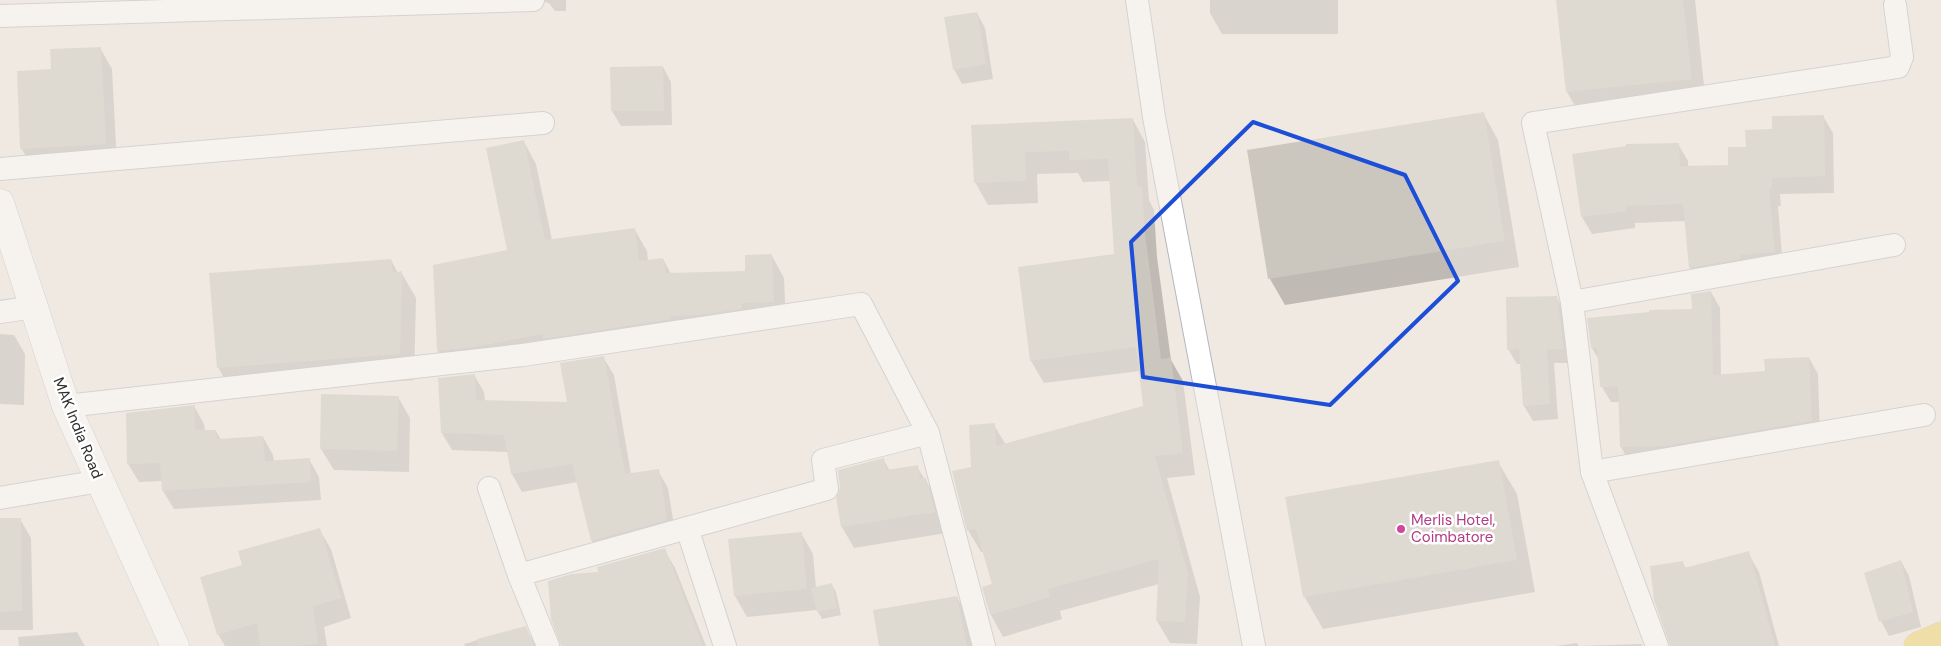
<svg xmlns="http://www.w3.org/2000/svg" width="1941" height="646" font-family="'DM Sans',sans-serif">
	<rect width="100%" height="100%" fill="#efe9e1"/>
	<g fill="#0003">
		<polygon points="512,0 566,0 566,11 555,11 549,3 542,1"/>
		<polygon points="1210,0 1338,0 1338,34 1222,34 1210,13"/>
		<polygon points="1557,0 1695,0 1706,105 1582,118 1567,92"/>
		<polygon points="977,13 985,28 993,79 962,84 954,69"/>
		<polygon points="100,48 112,69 117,165 34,169 21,148 52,70"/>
		<polygon points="663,67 671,82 672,125 621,126 612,111 611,68"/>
		<polygon points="1483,113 1498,140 1519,267 1285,305 1270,279 1249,151"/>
		<polygon points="1823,116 1833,133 1834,193 1780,194 1781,206 1778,206 1783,268 1699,284 1690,268 1686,221 1635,223 1635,228 1592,234 1582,217 1678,144 1688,161 1688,167 1729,166 1747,148 1774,130"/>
		<polygon points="1133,120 1145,142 1149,200 1154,210 1157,257 1171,360 1183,381 1195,475 1167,478 1200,597 1197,644 1170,643 1157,621 1159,584 1060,611 1062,619 1003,637 991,615 984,588 994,585 984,552 981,552 968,530 972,468 994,425 1006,445 1144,407 1140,371 1044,383 1031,361 1115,256 1110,181 1083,182 1078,173 1037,174 1038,203 988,205 975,182 973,126"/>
		<polygon points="524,142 536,164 552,240 635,230 647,251 648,261 663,259 671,274 746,272 772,256 784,278 786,324 451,373 438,351 434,266 508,251"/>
		<polygon points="391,260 398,273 401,272 416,298 414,380 233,394 218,367"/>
		<polygon points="1711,292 1720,308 1721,376 1766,372 1809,358 1818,374 1820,437 1630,463 1621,447 1619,402 1611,402 1602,387 1599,360 1592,348 1693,310"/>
		<polygon points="1557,298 1565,313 1572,363 1554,363 1558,419 1533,421 1524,406 1522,364 1517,364 1508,349"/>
		<polygon points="0,334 14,335 25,354 24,405 0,404"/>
		<polygon points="603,357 614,375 631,474 658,471 668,488 676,538 602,558 592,541 577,482 522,492 512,474 508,452 452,450 442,433 474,375 484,392 485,401 569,403"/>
		<polygon points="398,397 410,418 409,472 334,470 321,449"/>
		<polygon points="194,406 204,424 205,431 216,431 221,440 263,437 273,455 274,461 309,459 319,477 321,500 174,509 163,491 163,481 139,482 128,464 127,414"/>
		<polygon points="883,459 890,471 917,467 938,500 946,533 854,548 842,527 841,488"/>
		<polygon points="1498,462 1517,494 1535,592 1323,629 1304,596"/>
		<polygon points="20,519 31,538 33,630 0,630 0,520"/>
		<polygon points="319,529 331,549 351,618 324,627 327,646 225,646 218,634 243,566"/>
		<polygon points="801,533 813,554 816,588 832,585 836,592 841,615 822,619 817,610 747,617 735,596 729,540"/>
		<polygon points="664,549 675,568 706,646 562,646 599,573"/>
		<polygon points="1748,553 1759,572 1779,646 1670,646 1683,563 1686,569"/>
		<polygon points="1901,561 1909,576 1921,627 1889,636 1881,621"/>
		<polygon points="957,597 969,619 976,646 880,646"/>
		<polygon points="525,627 536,646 465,646 464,644"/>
		<polygon points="77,632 85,646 19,646 18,637"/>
		<polygon points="1577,643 1579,646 1641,644 1642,646 1556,646"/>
	</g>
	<g fill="#cbc7bf">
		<polygon points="1556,0 1683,0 1692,79 1566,92"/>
		<polygon points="977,12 986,64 953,70 944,17"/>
		<polygon points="101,47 106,144 20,149 17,71 51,69 50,49"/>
		<polygon points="663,66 664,111 611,111 610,67"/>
		<polygon points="1484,112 1505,241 1268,279 1247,150"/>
		<polygon points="1824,115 1825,176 1772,178 1772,189 1769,189 1775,252 1740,255 1741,259 1689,268 1683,204 1626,206 1627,211 1581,217 1572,154 1626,146 1626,144 1679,143 1680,166 1728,165 1728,147 1746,147 1745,130 1772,129 1772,116"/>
		<polygon points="1133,118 1137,187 1142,187 1145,233 1161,359 1171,358 1183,453 1155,456 1188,574 1185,622 1156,621 1159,559 1048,589 1050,597 990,615 982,587 992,584 976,529 967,531 952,471 971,467 969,425 995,423 996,446 1143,406 1136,347 1030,361 1018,267 1114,254 1108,159 1069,160 1069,151 1025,152 1026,181 974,183 971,125"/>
		<polygon points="524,140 545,240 635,228 639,261 663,258 666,273 745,271 745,255 772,254 774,302 742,303 742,309 699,315 671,316 671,319 543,339 543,334 474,347 437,351 433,265 507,250 486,148"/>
		<polygon points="391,259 393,273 402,271 400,354 217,368 209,273"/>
		<polygon points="1711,291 1713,375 1765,371 1764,359 1809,357 1812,421 1665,446 1620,447 1618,386 1600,387 1597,348 1591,348 1587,318 1649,312 1649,310 1692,309 1691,294"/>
		<polygon points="1557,296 1564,349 1547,349 1550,404 1523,406 1519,349 1507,350 1506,297"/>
		<polygon points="604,356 625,474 659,469 667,520 591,541 572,464 511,474 504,435 441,433 438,378 475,374 476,400 567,402 560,363"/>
		<polygon points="321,394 399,396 397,451 320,449"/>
		<polygon points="195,405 195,430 216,430 217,439 263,436 265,461 310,458 311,482 162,491 160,463 127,464 126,413"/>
		<polygon points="884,458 886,470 918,465 920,479 926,478 935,512 841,527 836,498 840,488 838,470"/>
		<polygon points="1499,460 1517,560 1303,597 1285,497"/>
		<polygon points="0,518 21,518 22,611 0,612"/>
		<polygon points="320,528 341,598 313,606 318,643 297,646 260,646 257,623 217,635 200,577 242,565 238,551"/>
		<polygon points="802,532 807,589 734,596 728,539"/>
		<polygon points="665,548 703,646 561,646 551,619 548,581 571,574 598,572 597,567"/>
		<polygon points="1749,551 1775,646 1670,646 1654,600 1650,566 1683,561 1684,568"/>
		<polygon points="1901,560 1913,612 1879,622 1864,573"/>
		<polygon points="832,583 837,608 817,612 811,588"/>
		<polygon points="957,596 967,646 879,646 873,610"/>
		<polygon points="526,626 534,646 478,646 477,639"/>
	</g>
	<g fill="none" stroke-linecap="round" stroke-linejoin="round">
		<defs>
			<g id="street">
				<polyline points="1137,0 1154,117 1254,646"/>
				<polyline points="0,16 533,0"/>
				<polyline points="0,169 543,123"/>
				<polyline points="1572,302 1894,245"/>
				<polyline points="0,312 34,307"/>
				<polyline points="66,406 523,355 861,304 928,433 984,646"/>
				<polyline points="1592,472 1924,415"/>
				<polyline points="489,488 519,575 548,646"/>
				<polyline points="0,498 100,481"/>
				<polyline points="687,528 725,646"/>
				<polyline points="519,575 827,489 823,460 928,433"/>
				<polyline points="1657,646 1592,472 1572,302 1533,123 1898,67 1902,57 1895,5"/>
			</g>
			<polyline id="secondary" points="0,203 66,406 175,646"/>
			<polyline id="primary" points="1918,646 1941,636"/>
		</defs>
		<use href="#street" stroke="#b4b7c1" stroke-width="24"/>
		<use href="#secondary" stroke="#b4b7c1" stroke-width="29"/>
		<use href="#primary" stroke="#c9c9c9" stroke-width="29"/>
		<use href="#street" stroke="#fff" stroke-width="22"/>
		<use href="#secondary" stroke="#fff" stroke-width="28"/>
		<use href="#primary" stroke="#f2d163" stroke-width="28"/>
	</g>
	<path d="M0 0H1941V646H0ZM 1253,122 L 1405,175 L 1458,281 L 1330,405 L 1143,377 L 1131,242 Z" fill="#efe9e1" fill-opacity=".55" fill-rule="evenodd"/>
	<path fill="none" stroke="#1d4ed8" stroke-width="4" stroke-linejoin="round" d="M 1253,122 L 1405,175 L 1458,281 L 1330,405 L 1143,377 L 1131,242 Z"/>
	<circle fill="#d1479c" stroke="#fff" stroke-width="2" cx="1401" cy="529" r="5"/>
	<g text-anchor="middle" stroke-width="5" stroke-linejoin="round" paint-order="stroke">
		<g font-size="15" fill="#2e2e2e" stroke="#fff">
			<text transform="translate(78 428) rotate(68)" y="5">MAK India Road</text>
		</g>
		<g font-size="15" fill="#b23c85" stroke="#fff" text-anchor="start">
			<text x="1411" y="525">Merlis Hotel,<tspan x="1411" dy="17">Coimbatore</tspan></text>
		</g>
	</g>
</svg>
